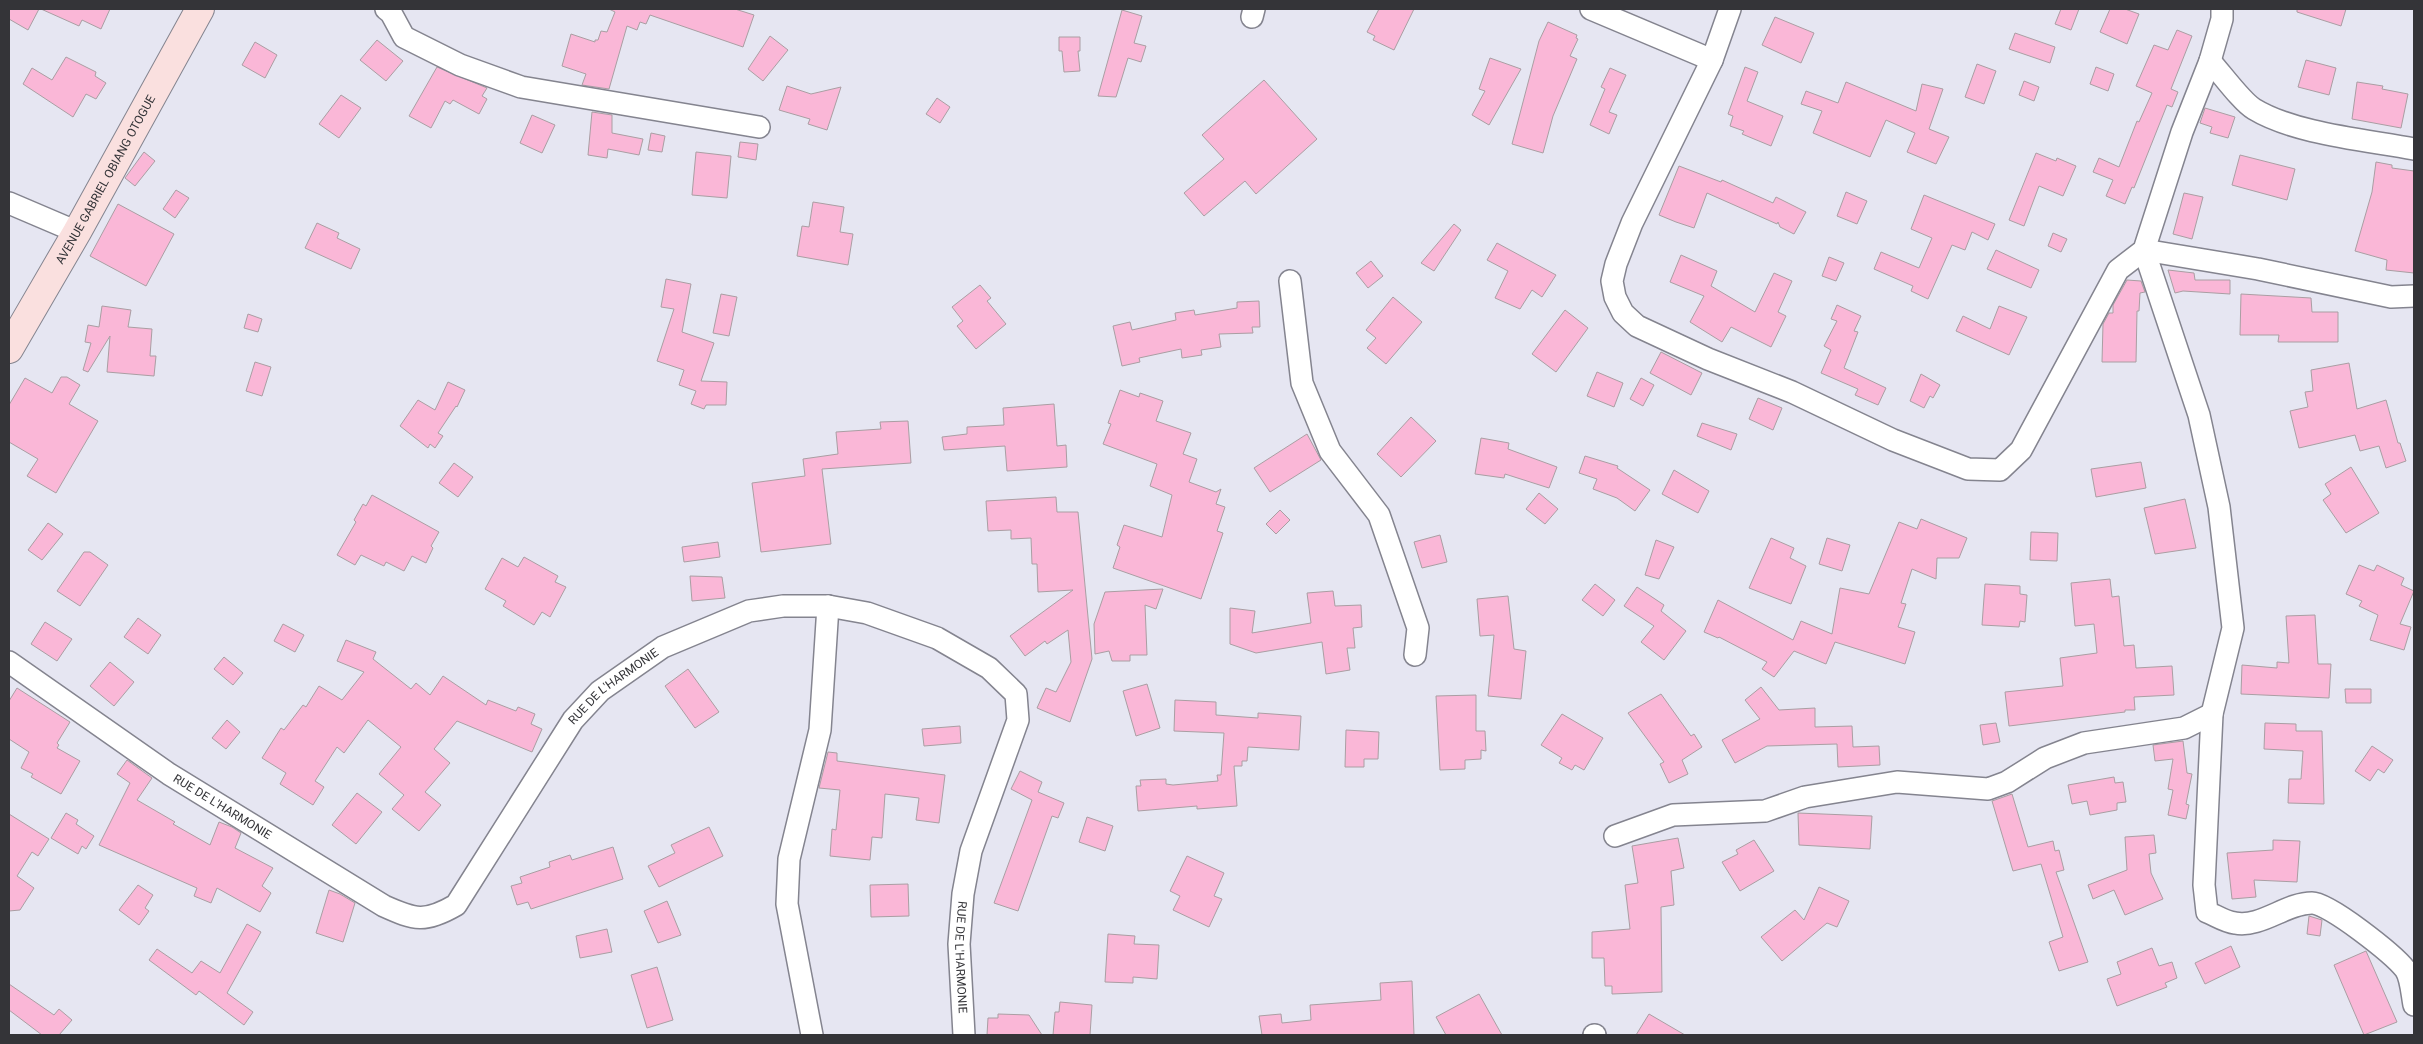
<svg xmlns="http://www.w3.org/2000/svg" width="2423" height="1044" font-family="Roboto,sans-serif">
	<rect width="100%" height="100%" fill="#e6e6f2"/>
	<g fill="#fab7d7" stroke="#aa9ea3">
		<polygon points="9,9 39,9 28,30 9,19"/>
		<polygon points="41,9 110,9 101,29 82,20 79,26"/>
		<polygon points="609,9 735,9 754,15 743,47 650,15 646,24 640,22 637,30 627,26 609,89 582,85 586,74 562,66 571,34 595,42 595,40 598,40 601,31 607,32 615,12"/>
		<polygon points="1379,9 1414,9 1394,50 1373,40 1375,36 1367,32"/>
		<polygon points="2061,9 2079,9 2071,30 2055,24"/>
		<polygon points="2110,9 2125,9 2139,14 2127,44 2100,32"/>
		<polygon points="2297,9 2346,9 2341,26 2297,12"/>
		<polygon points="1122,10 1142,16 1134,43 1146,46 1141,62 1128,58 1116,97 1098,96"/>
		<polygon points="1775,17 1814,33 1801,63 1762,45"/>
		<polygon points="1548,22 1577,35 1576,38 1578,39 1570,56 1577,59 1553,116 1543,153 1512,144 1539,41"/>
		<polygon points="2177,30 2192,36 2171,89 2178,92 2172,107 2167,105 2134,188 2132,187 2125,204 2106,196 2113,180 2093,172 2099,158 2119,167 2137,121 2139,122 2152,93 2136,86 2154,45 2168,50"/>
		<polygon points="2015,33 2055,47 2050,63 2009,49"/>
		<polygon points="770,36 788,50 763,81 748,69"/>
		<polygon points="1059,37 1080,37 1080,51 1078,51 1080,71 1064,72 1062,51 1059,51"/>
		<polygon points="377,40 403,61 386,81 360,60"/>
		<polygon points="255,42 277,55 265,78 242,65"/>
		<polygon points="66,57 96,72 95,76 106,83 96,99 86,94 73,117 23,84 32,68 52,80"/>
		<polygon points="1490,58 1521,69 1489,125 1472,115 1485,91 1479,89"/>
		<polygon points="2306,60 2336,68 2329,95 2298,87"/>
		<polygon points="1977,64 1996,71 1984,104 1965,97"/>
		<polygon points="437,67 487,88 482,96 487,99 479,114 453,100 450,104 445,101 431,128 409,116"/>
		<polygon points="1745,67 1758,72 1747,101 1783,116 1771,146 1742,134 1744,131 1730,126 1733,116 1728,114"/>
		<polygon points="2096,67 2114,74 2108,91 2090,84"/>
		<polygon points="1610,68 1626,75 1609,112 1617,115 1609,134 1590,125 1605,89 1601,87"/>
		<polygon points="1264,80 1317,139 1256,194 1245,181 1204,216 1184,193 1224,159 1202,135"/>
		<polygon points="2024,81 2039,87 2034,101 2019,95"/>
		<polygon points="1846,82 1916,111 1922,84 1943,89 1929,129 1949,137 1936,164 1907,152 1915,133 1886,120 1870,157 1813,133 1822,111 1801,104 1806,91 1838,103"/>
		<polygon points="2357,82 2383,86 2382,89 2408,94 2401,128 2352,119"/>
		<polygon points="787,86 811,94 841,87 827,130 808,124 810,119 779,110"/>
		<polygon points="341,95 361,108 339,138 319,124"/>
		<polygon points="937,98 950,107 940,123 926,114"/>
		<polygon points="2205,108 2235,117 2228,138 2210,133 2212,127 2200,123"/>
		<polygon points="592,112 612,115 612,133 643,139 639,155 608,149 607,158 588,155"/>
		<polygon points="532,115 555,125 542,153 520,143"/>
		<polygon points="651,133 665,136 662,152 648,150"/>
		<polygon points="740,142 758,144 756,160 738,157"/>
		<polygon points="144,152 155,161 135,186 125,178"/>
		<polygon points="696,152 731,156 727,198 692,195"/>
		<polygon points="2036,153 2056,161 2057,158 2076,166 2063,196 2039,186 2024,226 2009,220"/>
		<polygon points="2240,155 2295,169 2287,200 2232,185"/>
		<polygon points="2376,162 2392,165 2392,168 2414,171 2414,273 2386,270 2387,260 2355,251 2372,192"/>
		<polygon points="1679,166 1721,182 1722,180 1773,203 1776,197 1806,212 1794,234 1780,227 1778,222 1777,224 1707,193 1694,228 1676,222 1659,215"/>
		<polygon points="176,190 189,198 175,218 163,209"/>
		<polygon points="1846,192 1867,201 1857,224 1837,216"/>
		<polygon points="2184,193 2203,197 2192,239 2173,234"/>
		<polygon points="1924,195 1995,224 1988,240 1972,232 1965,250 1952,245 1928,299 1911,291 1913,286 1874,269 1881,252 1919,268 1932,238 1911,229"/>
		<polygon points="813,202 844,207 840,232 853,234 848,265 797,256 802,226 809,227"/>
		<polygon points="118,204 174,234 146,286 90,256"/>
		<polygon points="317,223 339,233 337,238 360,249 351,269 305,248"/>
		<polygon points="1454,224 1461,230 1434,271 1421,263"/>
		<polygon points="2053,233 2067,239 2061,252 2048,246"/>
		<polygon points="1497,243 1556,275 1542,297 1532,290 1520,309 1495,298 1508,271 1487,260"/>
		<polygon points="1996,250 2039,270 2031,288 1987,269"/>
		<polygon points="1681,255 1717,271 1711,286 1755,312 1774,273 1792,281 1778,312 1786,316 1771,347 1731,327 1722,342 1690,322 1704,296 1670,282"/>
		<polygon points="1829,257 1844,263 1836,281 1822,276"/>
		<polygon points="1371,261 1383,276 1368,288 1356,273"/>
		<polygon points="2168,270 2194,273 2195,280 2230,280 2230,294 2183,291 2175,293"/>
		<polygon points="666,279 691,284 682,332 714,343 701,381 727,382 726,405 706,405 704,409 691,404 696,391 679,385 684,370 657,361 674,309 661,307"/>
		<polygon points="2127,280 2141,281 2145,292 2140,293 2139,311 2137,311 2136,362 2102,362 2103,324 2109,313 2113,313 2113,305"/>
		<polygon points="980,285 991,298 987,301 1006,324 976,349 957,326 963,321 952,307"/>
		<polygon points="721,294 737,297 729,336 713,333"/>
		<polygon points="2241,294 2311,298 2312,312 2338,312 2338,342 2278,342 2279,335 2240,335"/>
		<polygon points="1393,297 1422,322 1386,364 1367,348 1376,338 1366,330"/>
		<polygon points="1259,301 1260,327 1252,327 1253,333 1219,334 1221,347 1201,350 1202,355 1182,358 1181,349 1139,358 1140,362 1122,366 1113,326 1130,322 1132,330 1176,320 1175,313 1194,310 1195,315 1237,308 1237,302"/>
		<polygon points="1837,305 1861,316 1854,331 1858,332 1844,368 1886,388 1878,405 1855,395 1858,389 1821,373 1831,350 1824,346 1837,321 1831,319"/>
		<polygon points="102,306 131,310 128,327 152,329 150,356 156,356 154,376 107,372 110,336 88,372 83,370 91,343 85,342 88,325 99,327"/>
		<polygon points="1999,306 2027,317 2009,355 1956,331 1963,316 1990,329"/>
		<polygon points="1565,310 1588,328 1556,372 1532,354"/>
		<polygon points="248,314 262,319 258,332 244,328"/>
		<polygon points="1661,352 1702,373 1691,395 1650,373"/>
		<polygon points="255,362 271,367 262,396 246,391"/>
		<polygon points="2349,363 2357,409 2386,400 2398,443 2400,443 2406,461 2386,468 2379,446 2360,451 2355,435 2299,448 2290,411 2308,407 2305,392 2313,391 2311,370"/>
		<polygon points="1597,372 1623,383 1614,407 1587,396"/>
		<polygon points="1921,374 1940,385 1933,398 1930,396 1924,408 1910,401"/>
		<polygon points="61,377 67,377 80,385 69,404 98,421 56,493 27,476 38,459 9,442 9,405 25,378 52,393"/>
		<polygon points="1641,378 1654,385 1643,406 1630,399"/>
		<polygon points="448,382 465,390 457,407 456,406 438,433 443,436 435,448 430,444 428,448 400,426 418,400 435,410"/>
		<polygon points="1120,390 1139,397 1140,393 1163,401 1156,421 1191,433 1183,454 1197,459 1189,482 1216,492 1221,489 1216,504 1225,507 1217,531 1223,533 1201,599 1113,568 1120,547 1117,545 1124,525 1162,537 1172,495 1150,486 1157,464 1103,444 1111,424 1108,423"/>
		<polygon points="1758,398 1782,408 1773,430 1749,419"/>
		<polygon points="1054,404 1057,446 1066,445 1067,467 1007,471 1005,446 944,450 942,437 967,434 967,427 1004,425 1003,408"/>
		<polygon points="1411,417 1436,441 1401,477 1377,454"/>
		<polygon points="908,421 911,463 822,469 831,544 761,552 752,483 805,476 803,459 838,454 836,432 881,429 880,422"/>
		<polygon points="1702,423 1737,434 1731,450 1697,436"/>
		<polygon points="1307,434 1321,460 1270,492 1254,468"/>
		<polygon points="1481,438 1509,443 1508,449 1557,467 1549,488 1505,474 1504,478 1475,474"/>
		<polygon points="1585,456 1618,466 1617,468 1650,490 1635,511 1617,498 1593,489 1597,479 1579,473"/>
		<polygon points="2141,462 2146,488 2096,497 2091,469"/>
		<polygon points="454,463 473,477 458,497 439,483"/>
		<polygon points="2351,467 2379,513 2346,533 2323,500 2331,494 2325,484"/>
		<polygon points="1674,470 1709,491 1698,513 1662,494"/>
		<polygon points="1539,493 1558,509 1545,524 1526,509"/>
		<polygon points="372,495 439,532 431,546 433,548 426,563 412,556 404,571 386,562 384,566 361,555 355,565 337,555 356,522 354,520 363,504 366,506"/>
		<polygon points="1056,497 1057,512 1078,512 1092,659 1070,722 1037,708 1046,688 1056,692 1071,662 1068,630 1047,644 1045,641 1025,656 1010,636 1073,590 1038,592 1037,564 1032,564 1031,538 1011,539 1011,530 988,531 986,501"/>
		<polygon points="2185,499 2196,548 2155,554 2144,508"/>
		<polygon points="1280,510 1290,520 1276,534 1266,524"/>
		<polygon points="1921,519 1967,538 1959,558 1937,558 1936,579 1912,569 1901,603 1906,604 1898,627 1915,632 1905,664 1835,642 1826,664 1794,651 1774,677 1762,669 1767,662 1719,637 1718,638 1704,632 1718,600 1793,640 1801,621 1832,634 1840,588 1869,594 1899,522 1917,529"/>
		<polygon points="48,523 63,534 42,560 28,550"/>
		<polygon points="2031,532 2058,533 2057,561 2030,560"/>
		<polygon points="1440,535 1447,562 1422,568 1414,542"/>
		<polygon points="1771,538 1794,548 1790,558 1806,566 1791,604 1749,588"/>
		<polygon points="1827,538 1850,545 1842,571 1819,564"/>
		<polygon points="1656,540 1674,547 1659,579 1645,575"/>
		<polygon points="718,542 720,557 684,562 682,547"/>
		<polygon points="84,552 90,552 108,565 80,606 57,591"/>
		<polygon points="524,557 558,576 555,582 566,587 550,617 542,612 534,625 503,606 506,601 485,589 502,558 518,567"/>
		<polygon points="2359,565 2374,571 2377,565 2404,578 2401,585 2414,591 2400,624 2411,627 2404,650 2370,640 2378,615 2359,606 2362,601 2346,594"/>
		<polygon points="690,576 722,577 725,598 692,601"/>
		<polygon points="2110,579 2112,597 2119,596 2124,646 2134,645 2136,668 2172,666 2174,695 2134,697 2135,710 2125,710 2125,712 2009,726 2005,692 2063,686 2060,658 2097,653 2094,624 2075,626 2071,583"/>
		<polygon points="1595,584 1615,600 1603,616 1582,600"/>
		<polygon points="1985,584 2020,586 2020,594 2027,595 2025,622 2020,621 2019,627 1982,625"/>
		<polygon points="1637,587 1664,605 1661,611 1686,631 1664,660 1641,642 1654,626 1624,606"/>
		<polygon points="1163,589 1156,609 1145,605 1147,655 1130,655 1130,661 1112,661 1109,651 1095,654 1094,624 1105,592"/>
		<polygon points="1333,591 1335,606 1361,605 1362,627 1353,628 1355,648 1347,648 1350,670 1326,674 1322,642 1256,653 1230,644 1230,608 1255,611 1252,633 1311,623 1307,593"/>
		<polygon points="1508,596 1514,649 1526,651 1521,699 1488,696 1494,635 1480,636 1477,599"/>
		<polygon points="2315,615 2318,664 2331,664 2329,698 2241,694 2242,665 2277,668 2277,662 2289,663 2286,616"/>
		<polygon points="138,618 161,635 148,654 124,637"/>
		<polygon points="45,622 72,639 57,661 31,644"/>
		<polygon points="283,624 304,635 295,652 274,641"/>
		<polygon points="346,640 376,652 373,659 411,689 416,683 430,695 443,676 486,705 488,700 516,711 518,707 535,714 531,724 542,729 532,752 457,721 434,749 450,763 425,792 441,805 419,831 392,809 404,795 379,774 401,747 368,720 344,753 337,747 315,781 324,787 313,805 280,784 286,773 262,758 281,728 284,730 303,705 306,707 319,686 342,700 364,672 337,661"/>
		<polygon points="224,657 243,673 233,685 214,669"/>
		<polygon points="110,662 134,682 114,706 90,686"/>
		<polygon points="688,669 719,712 695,728 665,686"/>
		<polygon points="1147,684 1160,728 1136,736 1123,691"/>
		<polygon points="1761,687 1779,710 1815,708 1815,727 1852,726 1853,747 1879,746 1880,765 1838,767 1837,744 1767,746 1735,763 1722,740 1760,719 1745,700"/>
		<polygon points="17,688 70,722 57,743 59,745 57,748 80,761 61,794 31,777 33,774 21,768 29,752 9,739 9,701"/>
		<polygon points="2345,689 2371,689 2371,703 2346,703"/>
		<polygon points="1661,694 1691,736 1694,734 1702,747 1682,760 1688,774 1669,783 1660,764 1664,762 1628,713"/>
		<polygon points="1476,695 1476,731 1485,731 1486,751 1481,750 1481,759 1465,760 1465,769 1440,770 1436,696"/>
		<polygon points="1175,700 1216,702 1216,715 1258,718 1258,713 1301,716 1299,750 1248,747 1247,761 1242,761 1242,766 1234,766 1237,806 1197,809 1197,806 1138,811 1136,786 1141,786 1140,780 1166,779 1166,784 1173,785 1218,781 1217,775 1221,775 1224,733 1174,731"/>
		<polygon points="1562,714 1603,738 1584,770 1575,765 1572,770 1559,763 1562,758 1541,745"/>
		<polygon points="227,720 240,732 226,749 212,738"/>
		<polygon points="1996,723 2000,742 1983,745 1980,725"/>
		<polygon points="2265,723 2296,724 2296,731 2322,731 2324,804 2288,803 2289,779 2301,779 2303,751 2264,749"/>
		<polygon points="960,726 961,743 924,746 922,729"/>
		<polygon points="1346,730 1379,732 1378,759 1364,759 1364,767 1345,767"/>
		<polygon points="2183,741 2187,773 2192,774 2186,804 2189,805 2186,819 2168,815 2173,790 2168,789 2173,759 2155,761 2153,745"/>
		<polygon points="2372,746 2393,760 2384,773 2378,769 2370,781 2355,771"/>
		<polygon points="828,752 837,753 837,761 945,775 939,823 916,820 919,798 885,794 882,838 872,837 870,860 830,856 832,829 836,830 840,790 819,788"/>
		<polygon points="127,760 152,778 137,800 175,822 173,824 210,845 219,822 232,827 241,833 235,848 273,868 262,886 271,893 260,912 217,888 211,903 194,896 197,888 99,845 130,783 117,774"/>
		<polygon points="1020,771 1042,782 1038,792 1064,803 1058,818 1052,816 1018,911 994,903 1032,800 1011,789"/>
		<polygon points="2114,777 2115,783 2123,782 2126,802 2117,803 2117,810 2090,815 2087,801 2072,804 2068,785"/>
		<polygon points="357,793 382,812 356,844 332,825"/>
		<polygon points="2012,794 2028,847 2053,841 2055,851 2059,850 2064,870 2056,872 2088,962 2059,971 2049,942 2063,937 2041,864 2013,871 1992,801"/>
		<polygon points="66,813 78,820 76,824 94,836 86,849 82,846 78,854 51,838"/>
		<polygon points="1798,813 1872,816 1870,849 1799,845"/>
		<polygon points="9,814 49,839 38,856 32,852 17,876 34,888 20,910 9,911"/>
		<polygon points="1087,817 1113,826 1105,851 1079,842"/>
		<polygon points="709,827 723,856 659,887 648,866 675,853 671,845"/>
		<polygon points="2154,835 2156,853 2149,854 2151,873 2163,899 2125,915 2114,890 2093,899 2088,885 2127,870 2125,837"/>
		<polygon points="1678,838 1684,868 1671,871 1674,905 1661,907 1662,992 1612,994 1612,986 1605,986 1604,958 1592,958 1592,932 1630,929 1625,885 1638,883 1632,846"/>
		<polygon points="1754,840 1774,871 1740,891 1722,862 1738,854 1736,850"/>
		<polygon points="2273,840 2300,841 2297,882 2254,880 2256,897 2232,899 2227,853 2273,850"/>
		<polygon points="613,847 623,879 531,909 528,902 517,905 511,886 522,883 520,877 550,867 549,862 570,855 572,860"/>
		<polygon points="1187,856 1224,873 1214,896 1222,899 1209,927 1173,910 1180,896 1170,891"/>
		<polygon points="908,884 909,916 871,917 870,885"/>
		<polygon points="138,885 153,895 145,908 149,911 139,925 119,910"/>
		<polygon points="1819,887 1849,901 1837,927 1827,923 1782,961 1761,937 1795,910 1804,920"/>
		<polygon points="329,890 340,894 355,903 343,942 316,933"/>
		<polygon points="667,901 681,935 658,943 644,911"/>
		<polygon points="2309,916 2322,920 2320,936 2307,934"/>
		<polygon points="247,924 261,932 227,993 253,1012 244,1025 199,991 196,995 149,960 157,949 192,973 201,961 220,973"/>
		<polygon points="607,929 612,952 580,958 576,936"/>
		<polygon points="1108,934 1135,936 1134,944 1159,945 1157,979 1133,977 1133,983 1105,982"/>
		<polygon points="2231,946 2240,967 2205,984 2195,963"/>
		<polygon points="2152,948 2159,966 2172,962 2177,978 2165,983 2167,987 2117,1006 2107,979 2121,974 2117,962"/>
		<polygon points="2366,951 2397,1022 2364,1035 2334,965"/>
		<polygon points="657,967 673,1020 647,1028 631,975"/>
		<polygon points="1412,981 1414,1035 1262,1035 1259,1016 1281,1014 1282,1023 1311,1020 1310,1005 1381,1000 1380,983"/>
		<polygon points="9,984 54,1015 59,1009 72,1020 59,1035 42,1035 9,1010"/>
		<polygon points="1479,994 1502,1035 1446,1035 1436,1017"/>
		<polygon points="1060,1002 1092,1005 1090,1035 1053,1035 1055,1012 1059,1012"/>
		<polygon points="998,1014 1029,1015 1042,1035 987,1035 988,1018 998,1018"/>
		<polygon points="1649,1014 1685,1035 1636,1035"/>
	</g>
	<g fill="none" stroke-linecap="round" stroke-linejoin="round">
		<defs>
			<g id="street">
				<polyline points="386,9 391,13 404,37 460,65 521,87 759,127"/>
				<polyline points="1591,9 1712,60"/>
				<polyline points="1730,9 1712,60 1632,223 1616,264 1612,281 1615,297 1623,313 1637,326 1708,359 1792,392 1893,440 1968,469 2000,470 2021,450 2118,270 2144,250 2182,132 2210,61 2222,19 2222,9"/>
				<polyline points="1252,17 1254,9"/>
				<path d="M 2210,61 C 2221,73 2242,102 2254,109 C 2295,134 2367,140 2414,149"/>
				<polyline points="9,203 77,232"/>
				<path d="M 2144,250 L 2199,415 L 2219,507 L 2233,628 L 2212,714 L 2204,885 L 2207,912 C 2215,915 2225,922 2235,923 C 2261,928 2286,903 2312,903 C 2329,903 2393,954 2405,969 C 2411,977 2412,995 2414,1005"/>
				<polyline points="2144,250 2258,269 2391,297 2414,296"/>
				<polyline points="1290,281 1302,383 1330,451 1379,515 1418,628 1415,655"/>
				<path id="s1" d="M 9,662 L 169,774 L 384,906 C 415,920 425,923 456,905 L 573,720 L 600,691 L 663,647 L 749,611 L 783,606 L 828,606 L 867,613 L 937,638 L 989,668 L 1016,694 L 1018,720 L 971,851 L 963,894 L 959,944 L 964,1035"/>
				<polyline points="1615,836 1673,815 1765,811 1805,797 1897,782 1988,789 2007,782 2045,758 2084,743 2184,728 2212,714"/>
				<polyline points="812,1035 787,904 789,859 820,730 828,606"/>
				<polyline points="1594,1035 1595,1035"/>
			</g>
			<g id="secondary">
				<path id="s2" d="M 9,349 L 77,232 L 200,9"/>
			</g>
		</defs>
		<use href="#street" stroke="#84848f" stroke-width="24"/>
		<use href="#secondary" stroke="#84848f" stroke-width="30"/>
		<use href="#street" stroke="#fff" stroke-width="21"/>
		<use href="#secondary" stroke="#fae0df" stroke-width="28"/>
	</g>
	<g text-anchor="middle" stroke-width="4" stroke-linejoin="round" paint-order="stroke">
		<g font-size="12" fill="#343438" stroke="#f4f4fe">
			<text dy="4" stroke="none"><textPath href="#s2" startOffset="195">AVENUE GABRIEL OBIANG OTOGUE</textPath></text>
			<text dy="4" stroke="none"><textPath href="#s1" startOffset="796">RUE DE L'HARMONIE</textPath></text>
			<text dy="4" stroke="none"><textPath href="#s1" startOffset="258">RUE DE L'HARMONIE</textPath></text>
			<text dy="4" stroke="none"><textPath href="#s1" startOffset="1516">RUE DE L'HARMONIE</textPath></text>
		</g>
	</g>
	<rect width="2423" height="1044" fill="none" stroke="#343438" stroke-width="20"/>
</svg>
